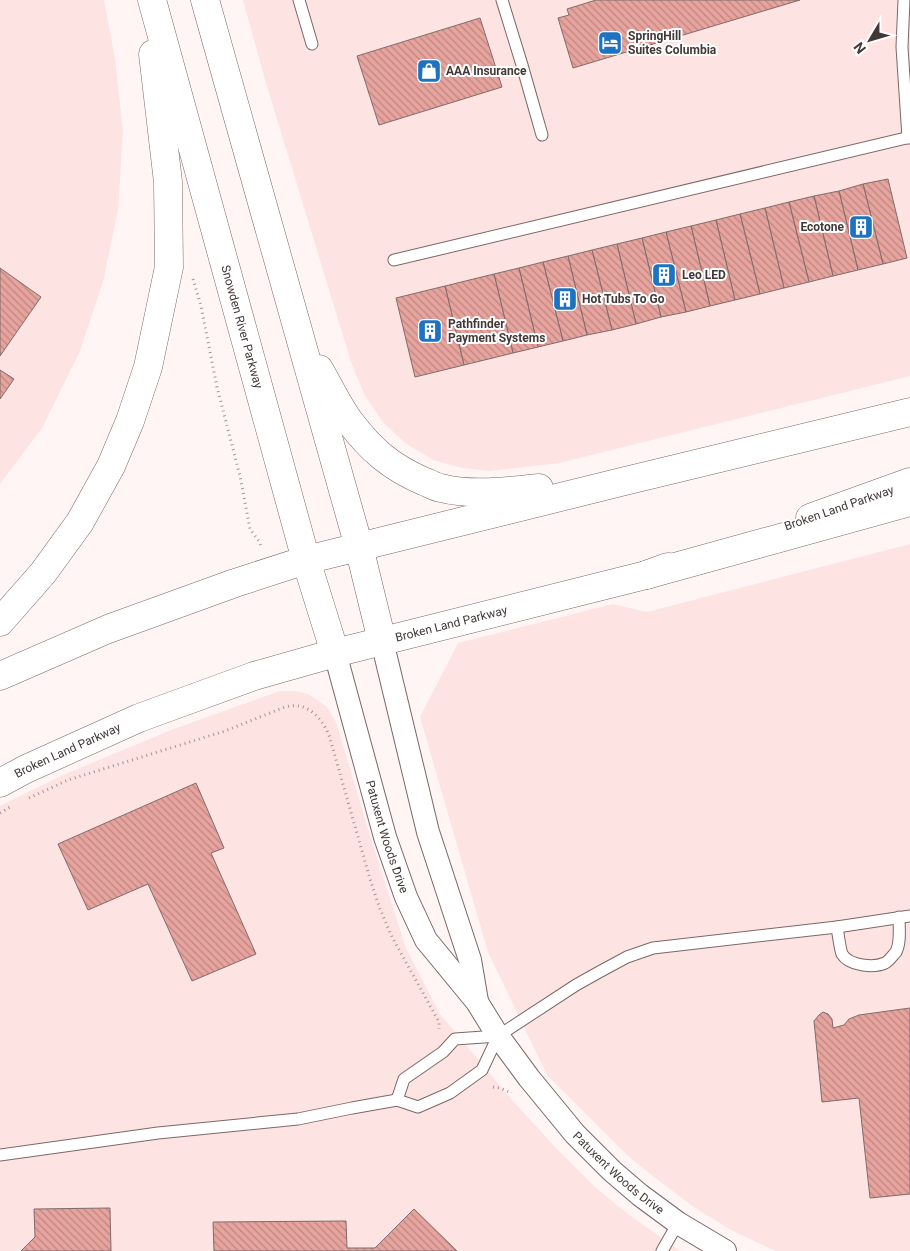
<svg xmlns="http://www.w3.org/2000/svg" width="910" height="1251" font-family="Roboto,sans-serif">
	<defs>
		<pattern id="building-back-hatch" width="6" height="6" patternUnits="userSpaceOnUse" patternTransform="scale(1.25)"><rect width="6" height="6" fill="#e7a39d"/><path d="M-1 5l2 2M0 0l6 6M5-1l2 2" fill="none" stroke="#bd8681"/></pattern>
	</defs>
	<rect width="100%" height="100%" fill="#fef5f4"/>
	<g fill="#fde4e2">
		<polygon points="0,0 104,0 115,59 123,132 118,210 103,282 80,351 42,428 0,484"/>
		<polygon points="243,0 910,0 910,376 559,463 490,471 462,468 433,460 405,443 383,422 365,396 351,362 266,83"/>
		<polygon points="910,544 910,1251 775,1251 729,1229 691,1205 654,1177 626,1154 547,1075 488,952 420,717 458,643 613,604 647,612"/>
		<polygon points="280,691 296,691 310,695 327,707 336,722 372,842 406,948 440,1014 513,1101 555,1147 595,1187 628,1214 680,1251 0,1251 0,806 63,775 171,730"/>
	</g>
	<g fill="url(#building-back-hatch)" stroke="#7f6c6b">
		<polygon points="596,0 800,0 573,68 558,18 569,15 567,9"/>
		<polygon points="480,18 502,87 379,125 357,56"/>
		<polygon points="888,179 907,258 883,264 863,184"/>
		<polygon points="863,184 883,264 858,270 839,191"/>
		<polygon points="839,191 858,270 833,276 814,196"/>
		<polygon points="814,196 833,276 809,282 789,202"/>
		<polygon points="789,202 809,282 784,288 765,208"/>
		<polygon points="765,208 784,288 760,294 740,214"/>
		<polygon points="740,214 760,294 735,300 716,220"/>
		<polygon points="716,220 735,300 710,306 691,226"/>
		<polygon points="691,226 710,306 686,312 666,232"/>
		<polygon points="666,232 686,312 661,317 642,238"/>
		<polygon points="642,238 661,317 636,324 617,244"/>
		<polygon points="617,244 636,324 612,330 592,250"/>
		<polygon points="592,250 612,330 587,335 568,256"/>
		<polygon points="568,256 587,335 563,341 543,262"/>
		<polygon points="543,262 563,341 538,347 519,268"/>
		<polygon points="0,268 41,297 0,356"/>
		<polygon points="519,268 538,347 513,353 494,274"/>
		<polygon points="494,274 513,353 464,365 445,286"/>
		<polygon points="445,286 464,365 415,377 396,298"/>
		<polygon points="0,370 14,379 0,399"/>
		<polygon points="196,783 224,848 211,853 256,954 192,981 148,884 88,910 58,844"/>
		<polygon points="910,1008 910,1194 870,1198 859,1098 822,1102 814,1021 819,1015 823,1012 828,1014 832,1019 833,1028 844,1025 849,1019 859,1015"/>
		<polygon points="110,1208 111,1251 21,1251 35,1237 34,1209"/>
		<polygon points="414,1209 457,1251 214,1251 213,1222 346,1221 347,1248 375,1248"/>
	</g>
	<g fill="none" stroke-linecap="round" stroke-linejoin="round">
		<defs>
			<g id="service">
				<polyline points="299,0 312,44"/>
				<polyline points="502,0 522,65 542,135"/>
				<polyline points="904,0 902,47 908,138"/>
				<polyline points="394,260 910,137"/>
				<polyline points="837,927 910,916"/>
				<path d="M 397,1100 L 404,1079 L 443,1052 L 455,1039 L 498,1036 L 576,985 L 601,971 L 627,957 L 653,948 L 837,927 C 838,933 840,949 842,954 C 849,966 874,968 885,963 C 889,961 893,955 896,952 C 901,942 899,928 899,917"/>
				<polyline points="0,1155 158,1133 298,1119 352,1108 397,1100 418,1107 450,1093 482,1070 498,1036"/>
				<polyline points="662,1251 678,1223"/>
			</g>
			<g id="minor">
				<polyline points="382,641 428,832 470,960 477,1001"/>
				<path id="s1" d="M 335,653 L 385,837 L 406,897 L 426,940 L 477,1002 L 498,1036 L 529,1078 L 575,1134 L 612,1171 L 640,1195 L 678,1223 L 725,1251"/>
			</g>
			<g id="primary">
				<path id="s2" d="M 152,0 L 306,560 L 335,653"/>
				<polyline points="205,0 359,547 382,641"/>
				<path d="M 319,369 C 329,386 338,406 350,422 C 371,450 391,467 423,481 C 429,483 435,487 441,488 C 472,496 507,491 539,488"/>
				<polyline points="810,518 910,482"/>
				<polyline points="0,622 43,573 80,522 111,466 130,421 148,367 169,267 168,182 153,54"/>
				<polyline points="0,676 108,629 235,583 306,560 621,482 910,412"/>
				<path id="s3" d="M 0,783 L 26,769 L 139,718 L 254,676 L 335,653 L 646,575 L 668,567"/>
			</g>
			<polyline id="motorway" points="646,575 910,502"/>
		</defs>
		<use href="#service" stroke="#7b6866" stroke-width="13"/>
		<use href="#minor" stroke="#7b6866" stroke-width="24"/>
		<use href="#primary" stroke="#7b6866" stroke-width="29"/>
		<use href="#motorway" stroke="#7b6866" stroke-width="29"/>
		<g stroke="#9f9695" stroke-width="3" stroke-dasharray="1 4" stroke-linecap="butt">
			<polyline points="193,279 201,306 217,387 240,476 250,529 260,543 261,548"/>
			<path d="M 29,798 L 68,780 L 225,731 L 285,707 C 307,701 321,717 329,735 L 370,879 L 380,909 L 392,937 L 439,1022 L 439,1029"/>
			<polyline points="0,813 10,807"/>
			<polyline points="493,1087 500,1088 511,1093 511,1092"/>
		</g>
		<use href="#service" stroke="#fff" stroke-width="11"/>
		<use href="#minor" stroke="#fff" stroke-width="22"/>
		<use href="#primary" stroke="#fff" stroke-width="28"/>
		<use href="#motorway" stroke="#fff" stroke-width="28"/>
	</g>
	<defs>
		<symbol id="hotel-square" viewBox="-11 -11 22 22"><rect x="-9" y="-9" width="18" height="18" rx="4" fill="#1d73c1" stroke="#fff"/><path d="M-6-4.5h1.5V1H6V5H4.5V3h-9V5H-6ZM-4 0a1.8 1.8 0 1 1 3.6 0ZM.5 0V-2.5h3Q6-2.5 6 0Z" fill="#fff"/></symbol>
		<symbol id="shop-square" viewBox="-11 -11 22 22"><rect x="-9" y="-9" width="18" height="18" rx="4" fill="#1d73c1" stroke="#fff"/><path d="M-5-2.5h2.3a2.7 3.5 0 0 1 5.4 0H5L5.5 6h-11ZM-1.5-2.5h3a1.5 2.3 0 0 0-3 0Z" fill="#fff"/></symbol>
		<symbol id="building-square" viewBox="-11 -11 22 22"><rect x="-9" y="-9" width="18" height="18" rx="4" fill="#1d73c1" stroke="#fff"/><path d="M-4-6H4V6H1V3H-1V6H-4ZM-2.5-4.3h1.7v1.8h-1.7ZM.8-4.3h1.7v1.8H.8ZM-2.5-1h1.7V.8h-1.7ZM.8-1h1.7V.8H.8Z" fill="#fff"/></symbol>
	</defs>
	<g fill-rule="evenodd">
		<use href="#hotel-square" x="596" y="29" width="28" height="28"/>
		<use href="#shop-square" x="415" y="57" width="28" height="28"/>
		<use href="#building-square" x="847" y="213" width="28" height="28"/>
		<use href="#building-square" x="650" y="261" width="28" height="28"/>
		<use href="#building-square" x="551" y="285" width="28" height="28"/>
		<use href="#building-square" x="416" y="317" width="28" height="28"/>
	</g>
	<g text-anchor="middle" stroke-width="4" stroke-linejoin="round" paint-order="stroke">
		<g font-size="12" font-weight="bold" fill="#413837" stroke="#fff" text-anchor="start">
			<text x="628" y="40">SpringHill<tspan x="628" dy="14">Suites Columbia</tspan></text>
			<text x="446" y="75">AAA Insurance</text>
			<text x="844" y="231" text-anchor="end">Ecotone</text>
			<text x="682" y="279">Leo LED</text>
			<text x="582" y="303">Hot Tubs To Go</text>
			<text x="448" y="328">Pathfinder<tspan x="448" dy="14">Payment Systems</tspan></text>
		</g>
		<g font-size="12" fill="#413837" stroke="#fff">
			<text dy="4" stroke="none"><textPath href="#s2" startOffset="339">Snowden River Parkway</textPath></text>
			<text transform="translate(839 508) rotate(-19)" y="4">Broken Land Parkway</text>
			<text dy="4" stroke="none"><textPath href="#s3" startOffset="480">Broken Land Parkway</textPath></text>
			<text dy="4" stroke="none"><textPath href="#s3" startOffset="75">Broken Land Parkway</textPath></text>
			<text dy="4" stroke="none"><textPath href="#s1" startOffset="191">Patuxent Woods Drive</textPath></text>
			<text dy="4" stroke="none"><textPath href="#s1" startOffset="605">Patuxent Woods Drive</textPath></text>
		</g>
	</g>
	<g transform="translate(870 40) rotate(232)" stroke="#ffffff" stroke-width="4" paint-order="stroke">
	<path d="M0-4L9 19L0 12L-9 19Z" fill="#413837"/>
	<text y="-8" font-size="14" font-weight="bold" text-anchor="middle" fill="#413837">N</text>
	</g>
</svg>
